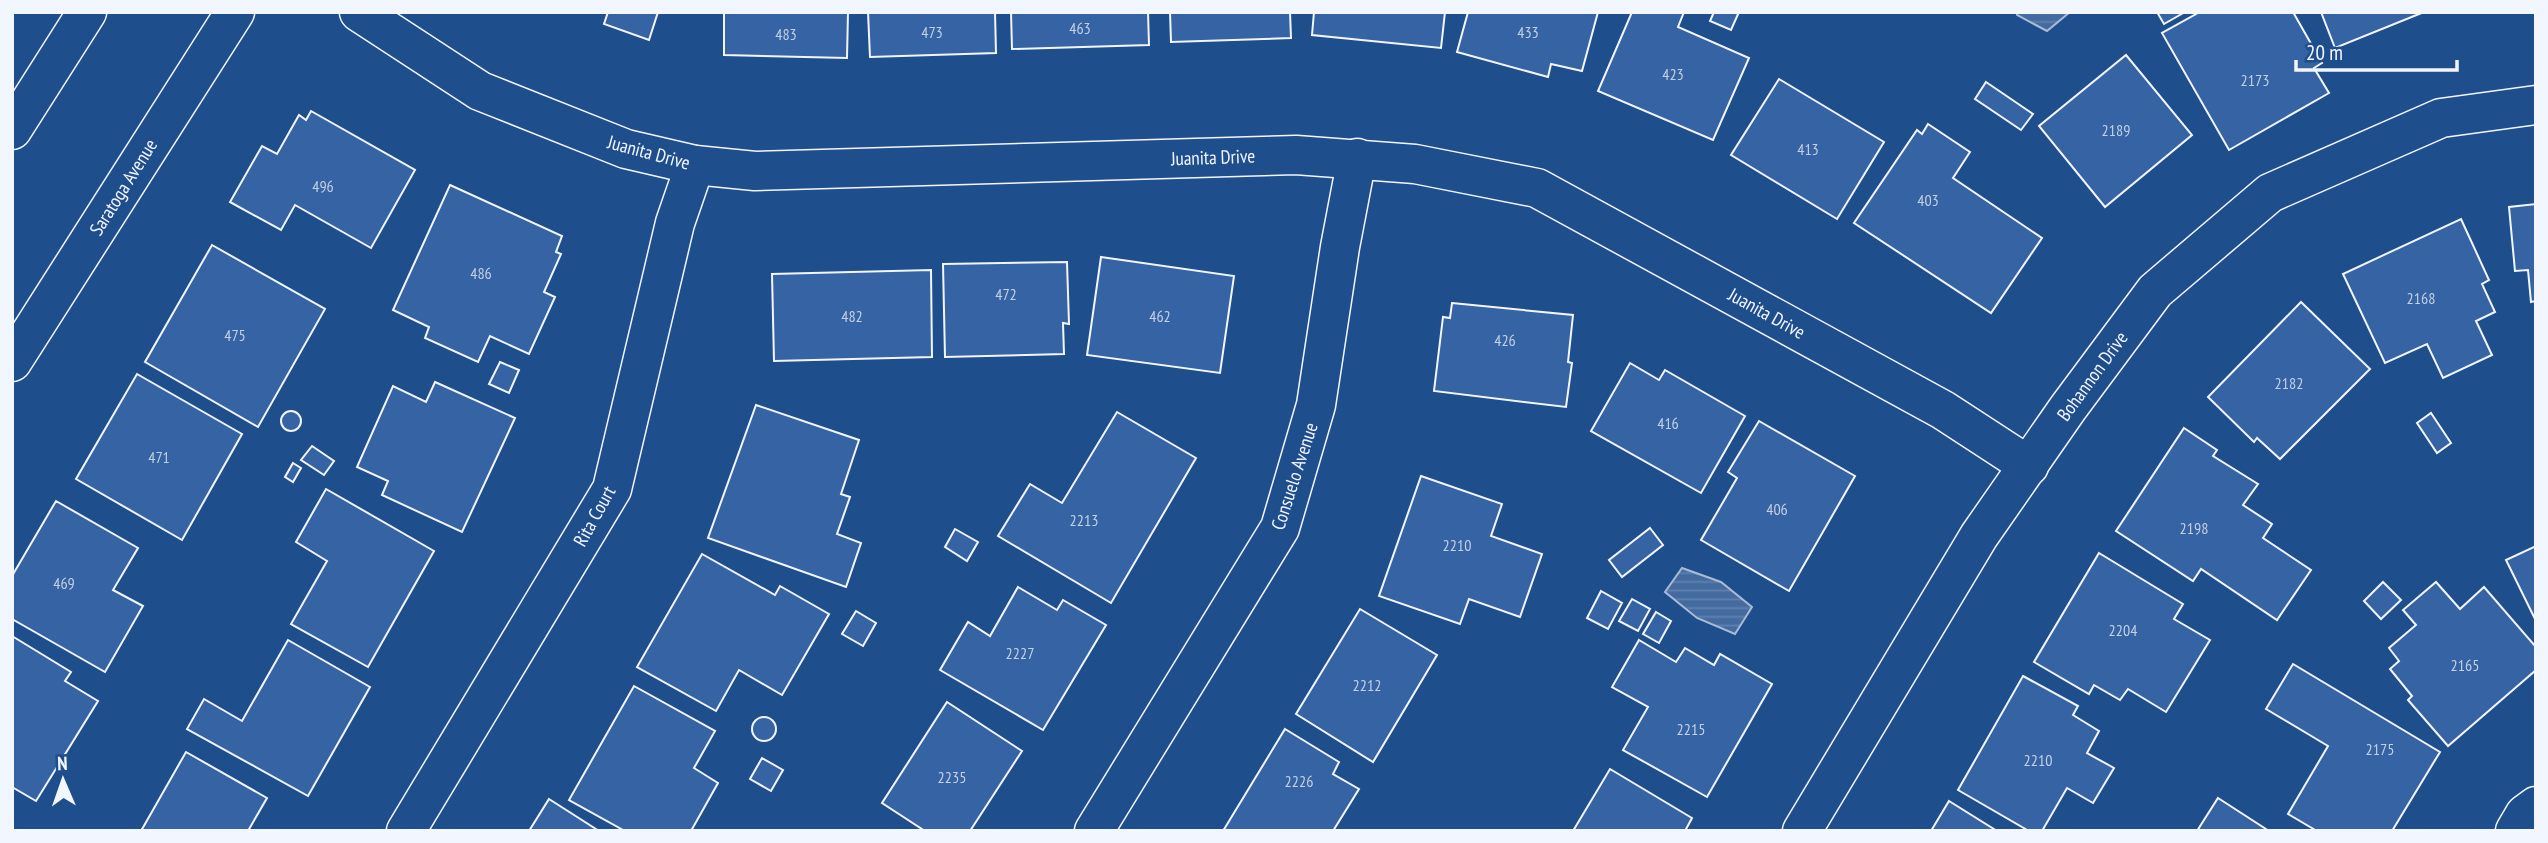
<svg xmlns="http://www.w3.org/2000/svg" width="2548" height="843" font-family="'PT Sans Narrow',sans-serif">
	<defs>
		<pattern id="water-rules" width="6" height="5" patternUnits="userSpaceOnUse" patternTransform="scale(1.75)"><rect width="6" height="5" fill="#446ba0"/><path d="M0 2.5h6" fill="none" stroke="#5f81ae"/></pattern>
	</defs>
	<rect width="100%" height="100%" fill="#1f4e8c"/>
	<g fill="url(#water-rules)" stroke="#a8bbd7" stroke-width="2">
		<polygon points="2017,12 2070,12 2047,31 2017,15"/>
		<polygon points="1682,568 1721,582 1752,607 1735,634 1697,618 1665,592"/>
	</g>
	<g fill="#3563a3" stroke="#f2f6ff" stroke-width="2">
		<polygon points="608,12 658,12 649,40 604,24"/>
		<polygon points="724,12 848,12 847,58 724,55"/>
		<polygon points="868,12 995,12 996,53 870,57"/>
		<polygon points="1011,12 1148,12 1149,45 1012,49"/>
		<polygon points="1170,12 1290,12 1291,38 1171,42"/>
		<polygon points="1314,12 1445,12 1441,48 1312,35"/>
		<polygon points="1468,12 1598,12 1582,71 1551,64 1548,77 1457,52"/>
		<polygon points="1632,12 1684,12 1678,27 1749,58 1713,140 1598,91"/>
		<polygon points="1714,12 1739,12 1731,30 1710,21"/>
		<polygon points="2157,12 2185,12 2164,24"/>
		<polygon points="2194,12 2293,12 2322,63 2314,68 2329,93 2229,150 2162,33 2196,14"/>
		<polygon points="2321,12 2424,12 2335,48"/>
		<polygon points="2126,55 2192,135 2105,207 2039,126"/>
		<polygon points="1779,79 1884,142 1837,219 1731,155"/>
		<polygon points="1986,82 2033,114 2021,130 1975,99"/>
		<polygon points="311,111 415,170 371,248 295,205 281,230 230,202 262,146 277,154 299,115 306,120"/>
		<polygon points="1928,124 1970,152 1953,178 2042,238 1991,313 1854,223 1917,130 1922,134"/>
		<polygon points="450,185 562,236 556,252 561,254 544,292 555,297 529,354 490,336 478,362 425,338 429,327 393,310"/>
		<polygon points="2536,204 2536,301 2531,302 2528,270 2515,271 2509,207"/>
		<polygon points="2461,219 2489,280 2482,284 2495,312 2476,321 2492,355 2443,378 2427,344 2385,363 2343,274"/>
		<polygon points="212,245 325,309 258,427 145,362"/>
		<polygon points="1101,257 1234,276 1220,373 1087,355"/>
		<polygon points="1067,262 1069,324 1063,323 1064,354 945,357 943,264"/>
		<polygon points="931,270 932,357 774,361 772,274"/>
		<polygon points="2301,302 2370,369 2280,459 2257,438 2254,442 2208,397"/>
		<polygon points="1452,303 1573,315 1568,362 1572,363 1566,407 1434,391 1443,317 1450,318"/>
		<polygon points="500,362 519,370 509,393 489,384"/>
		<polygon points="1630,363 1659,380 1665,370 1745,416 1701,493 1591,431"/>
		<polygon points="137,374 242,434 182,540 76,479"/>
		<polygon points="435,382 515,418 462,532 382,495 388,481 357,467 393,386 426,402"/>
		<polygon points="756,405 859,440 841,494 850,497 837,534 861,543 846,587 708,538"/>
		<circle cx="291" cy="421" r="10"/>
		<polygon points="1117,412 1196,458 1111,603 998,536 1030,484 1062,503"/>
		<polygon points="2431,413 2451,443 2437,453 2417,423"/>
		<polygon points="1759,421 1855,476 1789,591 1701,540 1737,478 1728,472"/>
		<polygon points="2184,428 2217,450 2213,456 2258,484 2243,505 2272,524 2263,538 2311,570 2277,620 2201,569 2193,581 2116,531"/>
		<polygon points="312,446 334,461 324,475 301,460"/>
		<polygon points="293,463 301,468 293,482 285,477"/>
		<polygon points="1421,476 1502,504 1491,536 1542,554 1520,617 1469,599 1460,624 1379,596"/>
		<polygon points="326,489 434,551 368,667 291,624 327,561 296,542"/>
		<polygon points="56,501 138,548 113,590 143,606 105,672 12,619 12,576"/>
		<polygon points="1650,528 1663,545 1622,577 1609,560"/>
		<polygon points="955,529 978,542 967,561 945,547"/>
		<polygon points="2536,546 2536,621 2506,560"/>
		<polygon points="2099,553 2183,604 2174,619 2210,640 2166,712 2128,689 2120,700 2094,685 2089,694 2034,662"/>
		<polygon points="702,554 775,595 780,586 829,614 782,695 739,670 716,711 637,667"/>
		<polygon points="2383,582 2401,600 2381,619 2364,601"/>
		<polygon points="2436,582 2460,609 2484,587 2536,647 2536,670 2448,746 2408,700 2412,696 2390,669 2399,661 2389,648 2416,625 2403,610"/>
		<polygon points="1018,587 1057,610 1063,600 1106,625 1043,730 940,670 968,622 990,636"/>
		<polygon points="1601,591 1622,603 1608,629 1587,618"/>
		<polygon points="1632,599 1650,609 1638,631 1619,621"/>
		<polygon points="1360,609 1437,655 1373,762 1296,714"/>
		<polygon points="856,611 876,623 863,646 842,634"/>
		<polygon points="1656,612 1671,621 1659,643 1643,634"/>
		<polygon points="12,636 71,672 65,681 98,701 36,801 12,787"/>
		<polygon points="288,640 370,687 308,796 187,729 204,699 242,721"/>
		<polygon points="1639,640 1676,662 1685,648 1714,665 1720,654 1772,684 1707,797 1623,750 1648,707 1612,687"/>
		<polygon points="2293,664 2440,752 2392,831 2317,831 2288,814 2328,746 2266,709"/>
		<polygon points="2023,676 2078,706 2073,715 2099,731 2087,753 2114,768 2093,803 2067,788 2042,831 2029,831 1958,790"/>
		<polygon points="634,686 715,731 694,768 718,783 691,831 625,831 569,800"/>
		<polygon points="947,702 1022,751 970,831 925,831 882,803"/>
		<circle cx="764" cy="729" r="12"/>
		<polygon points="1285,729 1339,762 1333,774 1359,789 1333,831 1223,831"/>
		<polygon points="186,752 267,798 248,831 141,831"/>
		<polygon points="762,758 783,770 771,791 750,779"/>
		<polygon points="1610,769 1692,818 1685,831 1573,831"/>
		<polygon points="2218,798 2269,831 2197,831"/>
		<polygon points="549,799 599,831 529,831"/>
		<polygon points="1949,801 1997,831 1931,831"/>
	</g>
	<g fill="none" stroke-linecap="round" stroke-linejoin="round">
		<defs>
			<g id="minor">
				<polyline points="359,12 480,91 626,149 695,165 755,171 1296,155 1415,164 1537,188 1943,410 2029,466"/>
				<polyline points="406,831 612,489 675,223 695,165"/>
				<polyline points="1094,831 1280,528 1316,405 1340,247 1357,158"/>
				<polyline points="1802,831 1979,536 2068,408 2155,291 2270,193 2441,118 2536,105"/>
				<polyline points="2515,831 2525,814 2536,806"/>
			</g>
			<g id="secondary">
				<polyline points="12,130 87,12"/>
				<polyline points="12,362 235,12"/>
			</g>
		</defs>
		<use href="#minor" stroke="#f2f6ff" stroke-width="41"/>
		<use href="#secondary" stroke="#f2f6ff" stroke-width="41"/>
		<use href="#minor" stroke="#1f4e8c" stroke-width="38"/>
		<use href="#secondary" stroke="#1f4e8c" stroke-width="38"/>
	</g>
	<g text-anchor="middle" stroke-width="5" stroke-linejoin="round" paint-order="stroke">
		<g font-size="16" fill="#c3d1e8">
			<text x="1080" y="34">463</text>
			<text x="932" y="38">473</text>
			<text x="1528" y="38">433</text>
			<text x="786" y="40">483</text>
			<text x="1673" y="80">423</text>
			<text x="2255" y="86">2173</text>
			<text x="2116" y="136">2189</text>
			<text x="1808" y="155">413</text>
			<text x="323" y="192">496</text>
			<text x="1928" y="206">403</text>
			<text x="481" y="279">486</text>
			<text x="1006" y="300">472</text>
			<text x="2421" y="304">2168</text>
			<text x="852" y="322">482</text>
			<text x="1160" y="322">462</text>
			<text x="235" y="341">475</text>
			<text x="1505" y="346">426</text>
			<text x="2289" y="389">2182</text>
			<text x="1668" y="429">416</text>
			<text x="159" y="463">471</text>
			<text x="1777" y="515">406</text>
			<text x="1084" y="526">2213</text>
			<text x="2194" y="534">2198</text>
			<text x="1457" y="551">2210</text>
			<text x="64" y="589">469</text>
			<text x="2123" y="636">2204</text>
			<text x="1020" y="659">2227</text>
			<text x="2465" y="671">2165</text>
			<text x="1367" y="691">2212</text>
			<text x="1691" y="735">2215</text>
			<text x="2380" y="755">2175</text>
			<text x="2038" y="766">2210</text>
			<text x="952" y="783">2235</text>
			<text x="1299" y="787">2226</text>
		</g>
		<g font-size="19" fill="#f2f6ff" stroke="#1f4e8c">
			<text transform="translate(649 152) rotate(15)" y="7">Juanita Drive</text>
			<text transform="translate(1213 157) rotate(-2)" y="7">Juanita Drive</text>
			<text transform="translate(123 187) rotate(-58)" y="7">Saratoga Avenue</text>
			<text transform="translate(1767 313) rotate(29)" y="7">Juanita Drive</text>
			<text transform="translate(2092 376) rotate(-54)" y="7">Bohannon Drive</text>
			<text transform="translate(1294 476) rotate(-72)" y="7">Consuelo Avenue</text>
			<text transform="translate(594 516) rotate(-61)" y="7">Rita Court</text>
		</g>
	</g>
	<rect width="2548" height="843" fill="none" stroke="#f2f6ff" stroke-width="28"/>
	<g transform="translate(63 780) rotate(358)" stroke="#1f4e8c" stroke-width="5" paint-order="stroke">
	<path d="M0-5L12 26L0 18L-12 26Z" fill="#f2f6ff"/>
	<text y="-10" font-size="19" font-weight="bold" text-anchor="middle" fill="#f2f6ff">N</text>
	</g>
	<path d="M2296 60v10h161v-10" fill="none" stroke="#f2f6ff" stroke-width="3.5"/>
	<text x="2306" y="60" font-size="21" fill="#f2f6ff" stroke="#1f4e8c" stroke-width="5" paint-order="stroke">20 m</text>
</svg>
